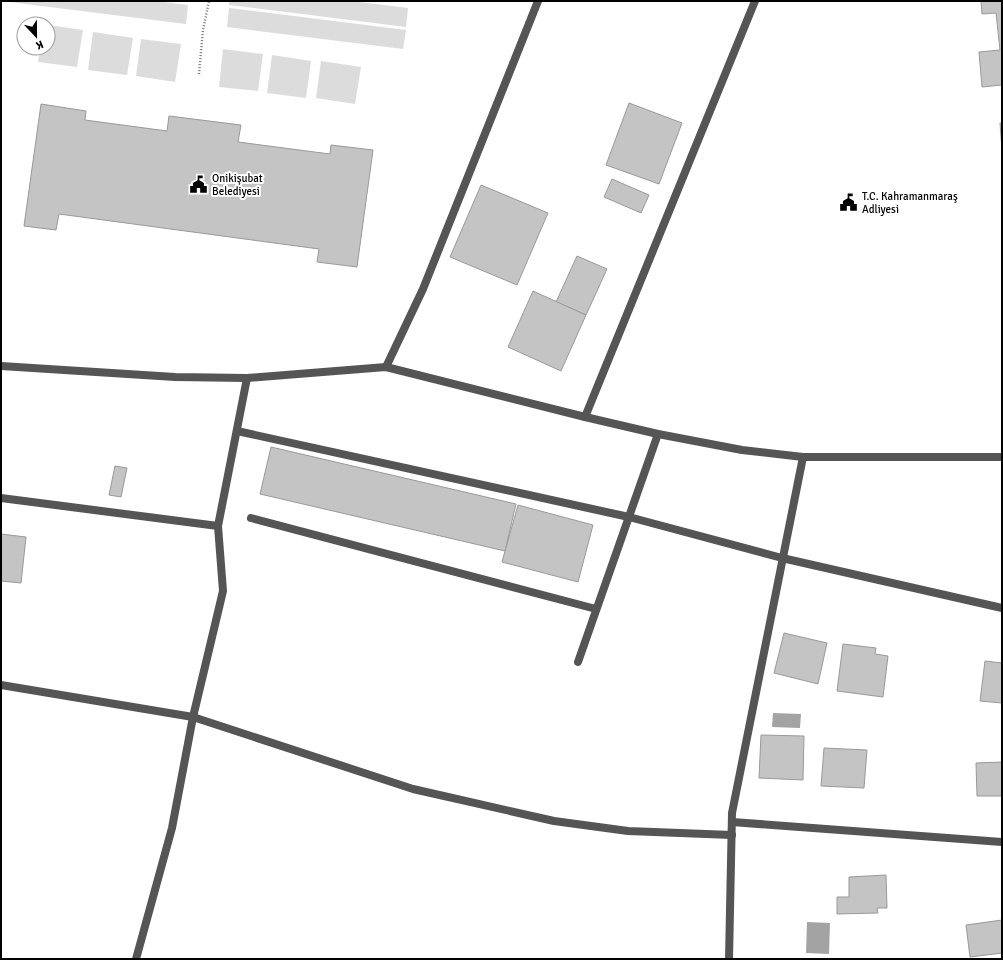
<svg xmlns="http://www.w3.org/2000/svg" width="1003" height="960" font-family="Signika,sans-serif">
	<rect width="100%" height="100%" fill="#fff"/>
	<g fill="#dcdcdc">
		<polygon points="9,1 155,1 188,5 186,24 9,2"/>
		<polygon points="229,1 351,1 408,8 406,27 229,5"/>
		<polygon points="229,8 406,30 403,49 227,27"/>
		<polygon points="48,25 83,30 77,67 38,62 40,48 48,48"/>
		<polygon points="93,32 133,38 127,75 88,70"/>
		<polygon points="141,39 181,44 175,82 136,76"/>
		<polygon points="223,49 263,54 258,91 219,87"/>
		<polygon points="272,55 311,61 306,98 267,93"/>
		<polygon points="321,61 361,67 355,104 316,98"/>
	</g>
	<g fill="#a3a3a3">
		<polygon points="773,713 801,714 800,728 772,727"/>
		<polygon points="807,922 830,923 829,954 806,953"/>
	</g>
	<g fill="#c4c4c4" stroke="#999">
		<polygon points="981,1 1002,1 1002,85 982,87 979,52 1000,50 996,13 982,14"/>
		<polygon points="629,103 682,123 659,184 606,165"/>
		<polygon points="41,104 86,111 85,120 167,131 169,116 241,125 238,142 330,154 331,145 373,150 357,267 317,262 319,249 59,214 56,230 24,226"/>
		<polygon points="1000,123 1002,123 1002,150"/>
		<polygon points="612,179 649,195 641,213 604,197"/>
		<polygon points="481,185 548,213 517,285 450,257"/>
		<polygon points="577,256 607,269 586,315 556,302"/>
		<polygon points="533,291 586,315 561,371 508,347"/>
		<polygon points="271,447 516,504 505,551 260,494"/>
		<polygon points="115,466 127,468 121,497 109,495"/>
		<polygon points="518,505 593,525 578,582 502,562"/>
		<polygon points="1,534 26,537 21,583 1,581"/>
		<polygon points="784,633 827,643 818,684 774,673"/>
		<polygon points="843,644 876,648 875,654 888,656 883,697 837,691"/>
		<polygon points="985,661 1002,663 1002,703 980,701"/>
		<polygon points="761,735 804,736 803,780 759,778"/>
		<polygon points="824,748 867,750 864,788 821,786"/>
		<polygon points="1002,762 1002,796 977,796 976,763"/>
		<polygon points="886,875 887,908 877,908 878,913 837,914 837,897 849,897 849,877"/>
		<polygon points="1002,920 1002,953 970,957 966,925"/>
	</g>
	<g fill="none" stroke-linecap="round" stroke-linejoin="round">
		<polyline stroke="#777" stroke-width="2.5" stroke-dasharray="1 2" stroke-linecap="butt" points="199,74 203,30 209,1"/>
		<polyline stroke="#555" stroke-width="8" points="251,518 596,609"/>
		<g stroke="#555" stroke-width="8">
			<polyline points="1,366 175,377 247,378 386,367 585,417 658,434 742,450 803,457 1002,457"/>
			<polyline points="386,367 423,289 538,1"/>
			<polyline points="585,417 755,1"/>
			<polyline points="237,431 629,517 782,558 1002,608"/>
			<polyline points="1,498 218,526"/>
			<polyline points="578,662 658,434"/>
			<polyline points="1,685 193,717 413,789 554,821 628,831 732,835"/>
			<polyline points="732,822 1002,842"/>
			<polyline points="136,959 172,828 193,717 223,591 218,526 247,378"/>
			<polyline points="729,959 732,813 803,457"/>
		</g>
	</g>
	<defs>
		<symbol id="civic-bare" viewBox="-9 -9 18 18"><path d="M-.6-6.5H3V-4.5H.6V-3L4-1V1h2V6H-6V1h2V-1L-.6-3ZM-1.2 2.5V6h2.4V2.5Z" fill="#000" stroke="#fff" stroke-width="2.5" paint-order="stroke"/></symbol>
	</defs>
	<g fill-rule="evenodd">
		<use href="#civic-bare" x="186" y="172" width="25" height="25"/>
		<use href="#civic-bare" x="836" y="190" width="25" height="25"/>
	</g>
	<g text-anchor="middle" stroke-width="4" stroke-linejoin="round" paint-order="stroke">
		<g font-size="11" fill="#000" stroke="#fff" text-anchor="start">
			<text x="212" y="182">Onikişubat<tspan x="212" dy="13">Belediyesi</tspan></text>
			<text x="862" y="200">T.C. Kahramanmaraş<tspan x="862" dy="13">Adliyesi</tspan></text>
		</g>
	</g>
	<rect width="1003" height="960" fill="none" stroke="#000000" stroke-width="4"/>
	<g transform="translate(36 36) rotate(158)"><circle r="19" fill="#ffffff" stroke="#999999"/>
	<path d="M0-3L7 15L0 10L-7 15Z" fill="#000000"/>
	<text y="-6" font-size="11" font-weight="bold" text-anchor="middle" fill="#000000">K</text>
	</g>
</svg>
